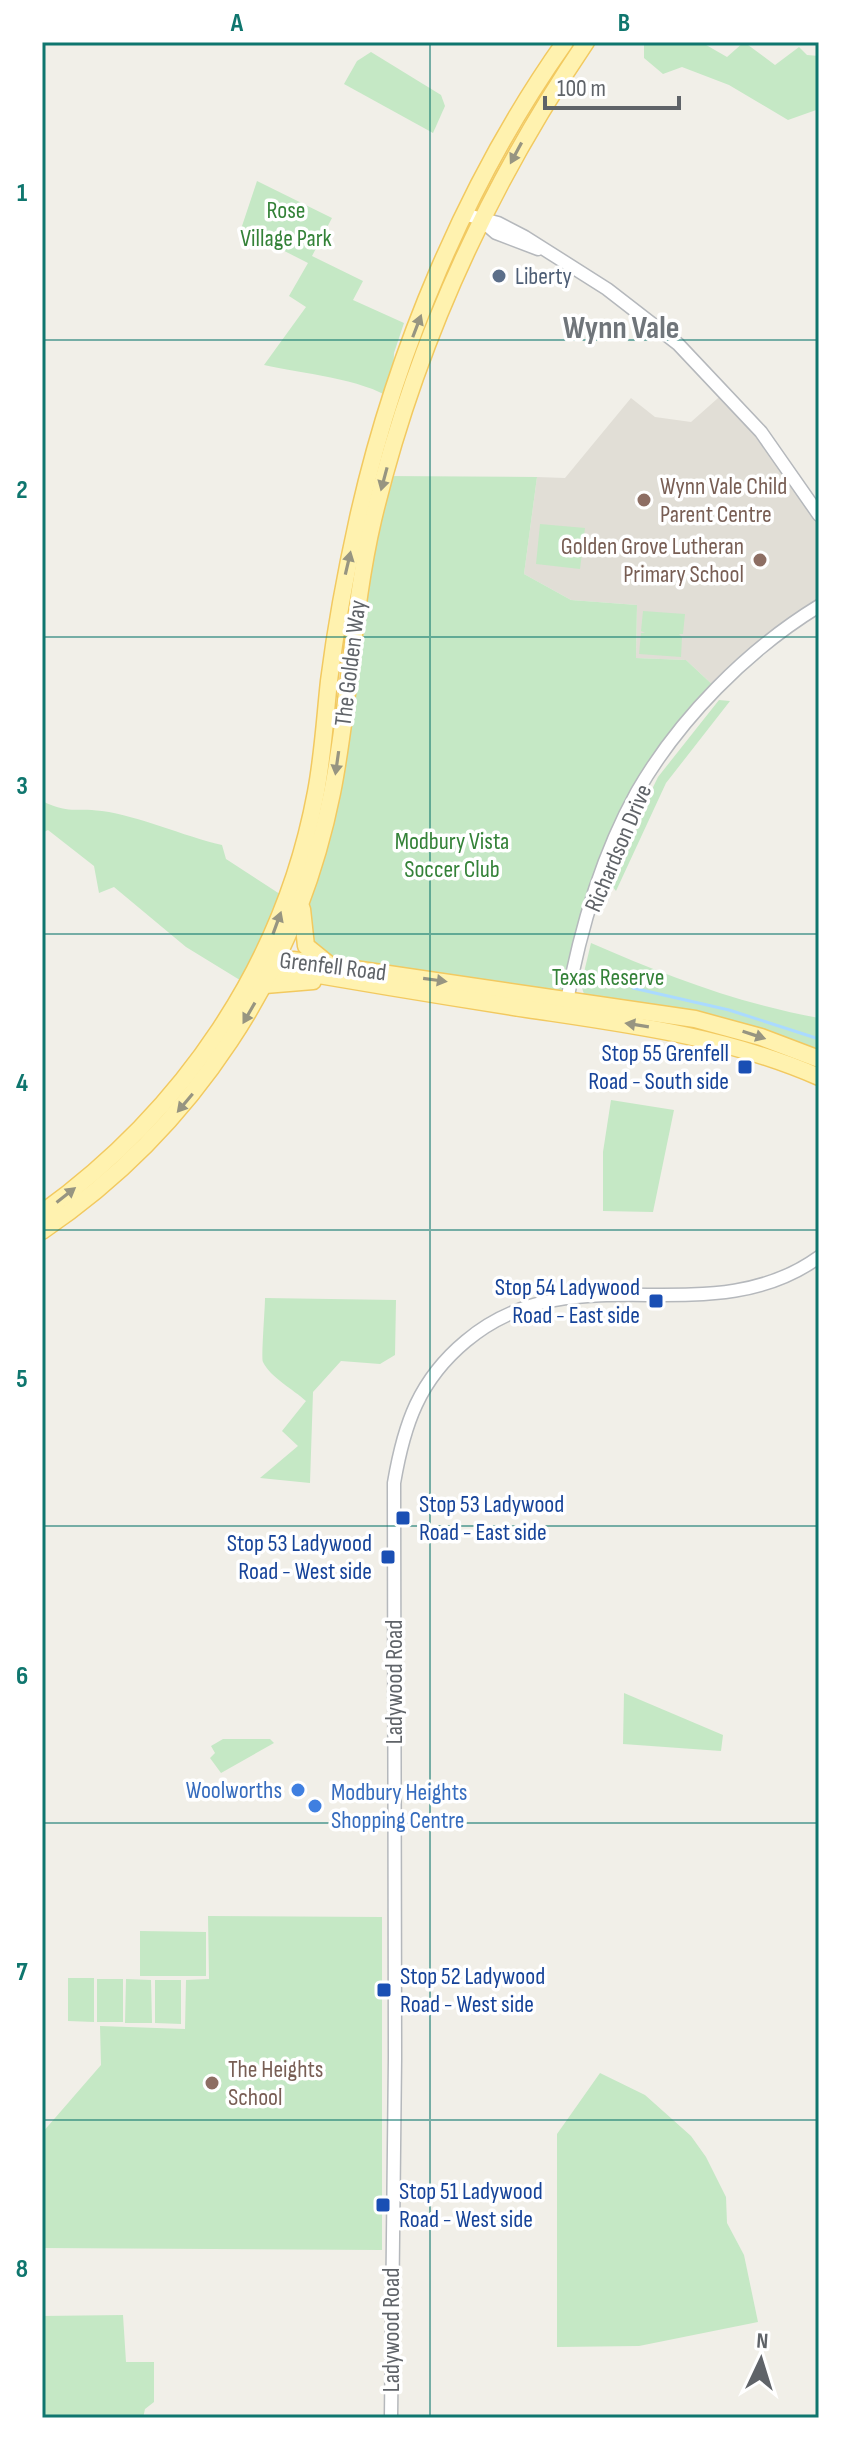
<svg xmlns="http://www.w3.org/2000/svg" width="861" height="2460" font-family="'Sofia Sans Condensed',sans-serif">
	<rect width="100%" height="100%" fill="#f1efe8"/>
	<polygon fill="#e1ded6" points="726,391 819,515 819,606 717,689 686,660 636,658 637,605 571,600 524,574 537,477 565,478 631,398 655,417 691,422"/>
	<g fill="#c5e8c5">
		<polygon points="639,42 701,42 727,57 744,42 775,65 799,47 807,55 819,56 819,109 788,120 729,85 682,67 663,74 644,58 644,45"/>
		<polygon points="371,52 441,95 445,106 433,133 344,84 357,61"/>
		<path d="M 257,181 L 332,218 L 312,256 L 363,281 L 353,300 L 404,323 L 394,353 L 392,399 C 363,379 300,373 264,365 L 306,307 L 289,296 L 308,263 L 241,229 Z"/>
		<polygon points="385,476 537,477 524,574 571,600 637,605 636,658 686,660 717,689 637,792 595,888 567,999 330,965 309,950 303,899 319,848"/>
		<polygon points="540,524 585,528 580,569 536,564"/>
		<polygon points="643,611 685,614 683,634 679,634 682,637 681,657 639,654 641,633 645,633 641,631"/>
		<polygon points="719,700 730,701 666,783 616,891 611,885 612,871 658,777"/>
		<path d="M 42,801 C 72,815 73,807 102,811 C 139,816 183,836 222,845 L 226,859 L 286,898 L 248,985 L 186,947 L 114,887 L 99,893 L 94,866 L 48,830 L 42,833 Z"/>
		<path d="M 591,943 C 664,975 740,1004 819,1018 L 819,1054 L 585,997 L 581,985 Z"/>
		<polygon points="611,1100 674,1110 653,1212 603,1211 603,1152"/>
		<path d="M 265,1298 L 396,1300 L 395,1355 L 380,1364 L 341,1361 L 313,1392 L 310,1483 L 260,1478 L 298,1446 L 282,1431 L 306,1401 C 294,1390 270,1377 263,1362 C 261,1358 265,1309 265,1298 Z"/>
		<polygon points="624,1693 723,1735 721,1751 623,1744"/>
		<polygon points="223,1739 270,1739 274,1743 221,1773 210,1758 215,1753 211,1746"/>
		<polygon points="208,1916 382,1917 382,2250 42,2248 42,2133 101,2065 100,2026 185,2029 186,1980 209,1979"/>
		<polygon points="140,1931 206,1932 206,1976 140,1976"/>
		<polygon points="68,1978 94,1978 94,2022 68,2021"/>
		<rect x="97" y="1979" width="26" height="43"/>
		<polygon points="126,1979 151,1980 152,2023 125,2023"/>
		<polygon points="155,1980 181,1980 181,2024 155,2023"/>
		<polygon points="600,2073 645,2095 691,2136 706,2157 726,2197 727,2223 744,2255 758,2322 639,2346 557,2347 557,2134"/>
		<polygon points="123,2315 126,2362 154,2362 154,2402 145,2409 143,2418 42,2418 42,2316"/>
	</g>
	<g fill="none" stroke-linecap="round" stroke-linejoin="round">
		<polyline stroke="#aadaff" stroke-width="3" points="633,988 729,1010 819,1039"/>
		<defs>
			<g id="minor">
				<polyline points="467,215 498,223 525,237 607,289 678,344 761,432 819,515"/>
				<polyline points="481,220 496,233 538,249"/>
				<path d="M 566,1006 C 579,934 601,857 637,792 C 679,719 747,650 819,606"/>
				<path d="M 391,2418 L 395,2058 L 394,1483 C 404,1424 419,1380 466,1341 C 574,1250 708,1337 819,1257"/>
			</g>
			<g id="major">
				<polyline points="302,909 306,946 327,963"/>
				<polyline points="293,960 695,1019 761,1037 819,1059"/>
				<path d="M 268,962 L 273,967 C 358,982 443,996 527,1009 C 627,1024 725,1036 819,1077"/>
				<polyline points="265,985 313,981"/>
				<path d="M 42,1213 C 183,1111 284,965 316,792 C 323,755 325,718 329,681 C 336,626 346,572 358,518 C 395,353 467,180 565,42"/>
				<path d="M 42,1231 C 193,1129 296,972 332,793 C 350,703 352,610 373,520 C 414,348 487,188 586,42"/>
			</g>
		</defs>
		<use href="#minor" stroke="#b5b8bc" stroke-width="15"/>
		<use href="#major" stroke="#f2c960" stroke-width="19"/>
		<use href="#minor" stroke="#fff" stroke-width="12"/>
		<use href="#major" stroke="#fff2af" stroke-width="16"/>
	</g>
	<defs><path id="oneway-solid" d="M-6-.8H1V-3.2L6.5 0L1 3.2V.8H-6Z" transform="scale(2)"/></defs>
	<g fill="#979581">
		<use href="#oneway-solid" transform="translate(516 153) rotate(118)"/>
		<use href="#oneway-solid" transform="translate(417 326) rotate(-69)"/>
		<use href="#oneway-solid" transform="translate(384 479) rotate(105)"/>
		<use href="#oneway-solid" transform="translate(348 563) rotate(-77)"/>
		<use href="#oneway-solid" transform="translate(337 763) rotate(98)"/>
		<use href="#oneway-solid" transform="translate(277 923) rotate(-70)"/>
		<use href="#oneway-solid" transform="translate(435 980) rotate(8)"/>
		<use href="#oneway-solid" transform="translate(249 1013) rotate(120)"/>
		<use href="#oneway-solid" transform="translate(637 1025) rotate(-171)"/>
		<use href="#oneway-solid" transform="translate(754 1035) rotate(18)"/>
		<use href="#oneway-solid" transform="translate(185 1103) rotate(130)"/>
		<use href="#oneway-solid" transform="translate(66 1195) rotate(-38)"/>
	</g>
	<path fill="none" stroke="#0f766e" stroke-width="2" stroke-opacity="0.55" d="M 430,42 L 430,2418M 42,340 L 819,340M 42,637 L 819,637M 42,934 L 819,934M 42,1230 L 819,1230M 42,1526 L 819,1526M 42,1823 L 819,1823M 42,2120 L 819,2120"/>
	<circle fill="#5c6f8a" stroke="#fff" stroke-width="3" cx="499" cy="276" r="8"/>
	<g fill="#8d6e63" stroke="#fff" stroke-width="3">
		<circle cx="644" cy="500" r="8"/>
		<circle cx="760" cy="560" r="8"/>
		<circle cx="212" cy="2083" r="8"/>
	</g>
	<g fill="#1a4fb4" stroke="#fff" stroke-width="3">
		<rect x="737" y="1059" width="16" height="16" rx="4"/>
		<rect x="648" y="1293" width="16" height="16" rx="4"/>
		<rect x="395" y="1510" width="16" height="16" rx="4"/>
		<rect x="380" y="1549" width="16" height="16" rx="4"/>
		<rect x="376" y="1982" width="16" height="16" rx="4"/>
		<rect x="375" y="2197" width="16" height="16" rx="4"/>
	</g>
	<g fill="#3f7fe0" stroke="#fff" stroke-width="3">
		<circle cx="298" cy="1790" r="8"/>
		<circle cx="315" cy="1806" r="8"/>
	</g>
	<g text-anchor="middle" stroke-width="7" stroke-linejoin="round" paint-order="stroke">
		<g font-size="24" fill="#348238" stroke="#fff">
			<text x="286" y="218">Rose<tspan x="286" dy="28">Village Park</tspan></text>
			<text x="452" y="849">Modbury Vista<tspan x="452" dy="28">Soccer Club</tspan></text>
			<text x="608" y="985">Texas Reserve</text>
		</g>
		<g font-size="24" fill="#4e5e75" stroke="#fff" text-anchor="start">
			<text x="515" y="284">Liberty</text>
		</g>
		<g font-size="24" fill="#785e54" stroke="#fff" text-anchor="start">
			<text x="660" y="494">Wynn Vale Child<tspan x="660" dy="28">Parent Centre</tspan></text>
			<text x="744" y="554" text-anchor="end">Golden Grove Lutheran<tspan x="744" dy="28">Primary School</tspan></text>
			<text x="228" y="2077">The Heights<tspan x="228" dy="28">School</tspan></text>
		</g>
		<g font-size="24" fill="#5f6368" stroke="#fff">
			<text transform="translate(350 663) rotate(-83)" y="8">The Golden Way</text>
			<text transform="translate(618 848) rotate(-67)" y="8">Richardson Drive</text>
			<text transform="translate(333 966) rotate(7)" y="8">Grenfell Road</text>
			<text transform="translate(394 1682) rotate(-90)" y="8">Ladywood Road</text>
			<text transform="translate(391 2330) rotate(-90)" y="8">Ladywood Road</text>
		</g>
		<g font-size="24" fill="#164399" stroke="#fff" text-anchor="end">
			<text x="729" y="1061">Stop 55 Grenfell<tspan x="729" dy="28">Road - South side</tspan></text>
			<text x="640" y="1295">Stop 54 Ladywood<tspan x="640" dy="28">Road - East side</tspan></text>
			<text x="419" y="1512" text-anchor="start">Stop 53 Ladywood<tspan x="419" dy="28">Road - East side</tspan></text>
			<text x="372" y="1551">Stop 53 Ladywood<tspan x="372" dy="28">Road - West side</tspan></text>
			<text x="400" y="1984" text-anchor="start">Stop 52 Ladywood<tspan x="400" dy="28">Road - West side</tspan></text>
			<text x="399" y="2199" text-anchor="start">Stop 51 Ladywood<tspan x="399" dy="28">Road - West side</tspan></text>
		</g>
		<g font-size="24" fill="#366cbe" stroke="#fff" text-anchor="end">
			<text x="282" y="1798">Woolworths</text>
			<text x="331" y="1800" text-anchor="start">Modbury Heights<tspan x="331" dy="28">Shopping Centre</tspan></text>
		</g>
		<g font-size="32" font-weight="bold" fill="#70757a" stroke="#fff">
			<text x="621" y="338">Wynn Vale</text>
		</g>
	</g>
	<rect width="861" height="2460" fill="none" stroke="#ffffff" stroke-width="88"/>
	<g transform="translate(761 2360) rotate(4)" stroke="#ffffff" stroke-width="6" paint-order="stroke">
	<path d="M0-6L14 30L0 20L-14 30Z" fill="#5f6368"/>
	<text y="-12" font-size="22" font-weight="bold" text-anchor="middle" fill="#5f6368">N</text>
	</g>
	<path d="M545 96v12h134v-12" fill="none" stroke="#5f6368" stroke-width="4"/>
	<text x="557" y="96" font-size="24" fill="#5f6368" stroke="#ffffff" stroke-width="6" paint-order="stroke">100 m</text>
	<rect x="44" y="44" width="773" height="2372" fill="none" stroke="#0f766e" stroke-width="3"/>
	<g font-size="26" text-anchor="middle" font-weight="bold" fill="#0f766e">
		<text x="237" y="31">A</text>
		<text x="624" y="31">B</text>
		<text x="22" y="201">1</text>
		<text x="22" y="498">2</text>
		<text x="22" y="794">3</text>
		<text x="22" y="1091">4</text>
		<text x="22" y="1387">5</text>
		<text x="22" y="1684">6</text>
		<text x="22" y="1980">7</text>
		<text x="22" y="2277">8</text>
	</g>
</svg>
